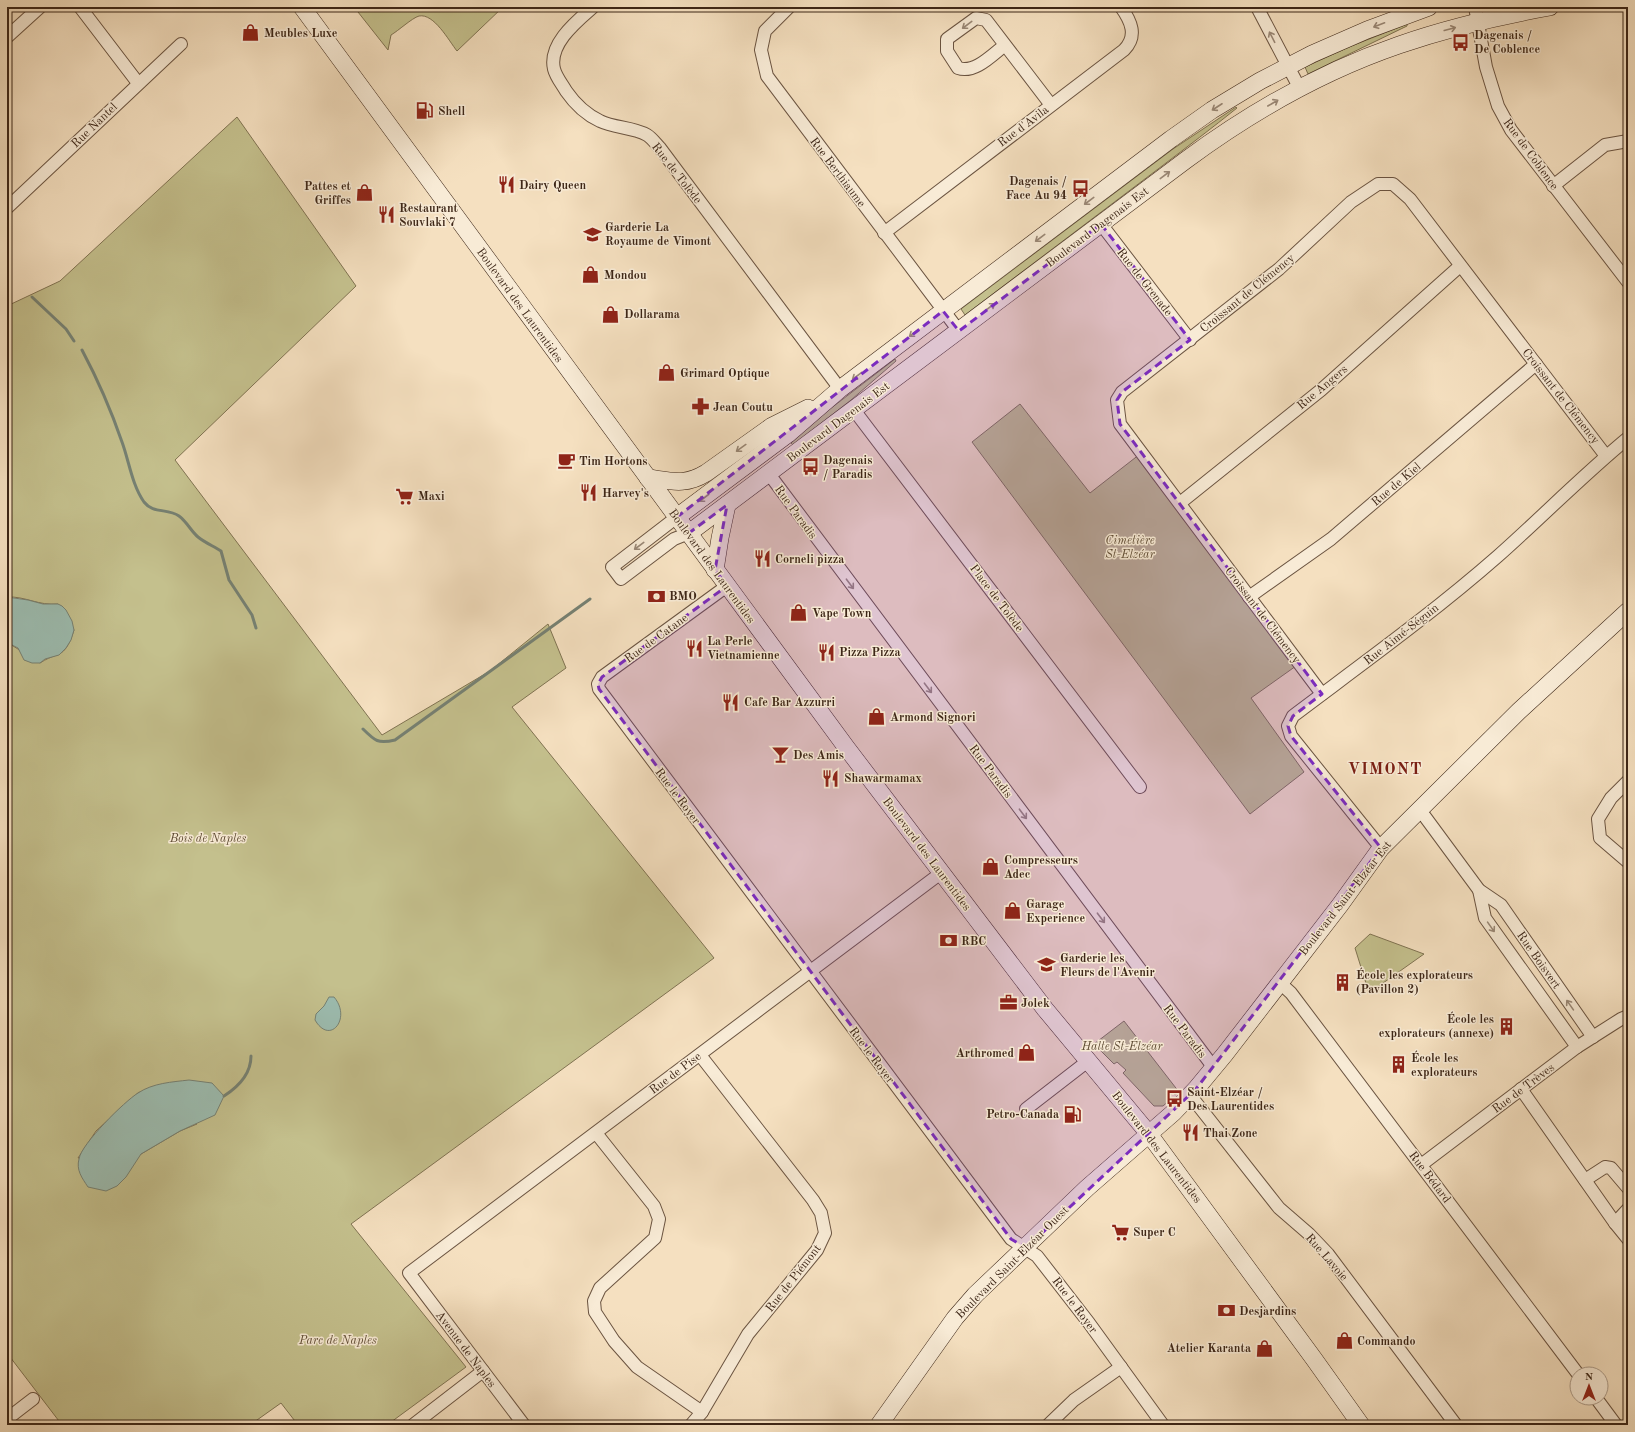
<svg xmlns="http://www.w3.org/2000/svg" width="1635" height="1432" font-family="'Old Standard TT',serif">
	<rect width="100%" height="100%" fill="#f5e0c0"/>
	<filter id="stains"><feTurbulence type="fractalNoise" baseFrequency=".005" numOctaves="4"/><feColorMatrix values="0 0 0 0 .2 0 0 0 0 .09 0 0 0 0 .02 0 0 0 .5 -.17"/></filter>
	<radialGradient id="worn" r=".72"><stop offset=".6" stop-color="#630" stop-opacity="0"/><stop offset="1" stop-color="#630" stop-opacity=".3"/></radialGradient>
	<g fill="#c4c08d" stroke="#807352" fill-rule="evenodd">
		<path d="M 364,7 L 503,7 L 457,51 C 449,41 434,13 419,16 C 412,18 398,31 391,35 L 388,50 L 358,12 Z"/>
		<polygon points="1407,24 1407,26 1308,74 1305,67 1349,47"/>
		<path d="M 1236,107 L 1237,108 C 1212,128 1187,147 1162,166 L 965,315 L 961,309 L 1173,149 Z"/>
		<path d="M 237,117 L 356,286 L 175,460 L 382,735 L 490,671 L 548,624 L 566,668 L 512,707 L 714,958 L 351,1224 L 466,1367 L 387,1425 L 298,1425 L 281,1403 L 250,1425 L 62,1425 L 7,1353 L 7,640 L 10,644 L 40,663 C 46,659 51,657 57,655 C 67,652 71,639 74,630 L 58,604 C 39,606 25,596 7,597 L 7,306 L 60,281 ZM 139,1092 L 197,1124 L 180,1131 L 141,1154 L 78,1158 L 96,1131 Z"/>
		<polygon points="895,359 896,361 851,400 793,445 791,443 830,409"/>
		<polygon points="1020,404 1090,493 1140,454 1296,666 1251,698 1304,772 1250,814 972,442"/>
		<polygon points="1370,934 1424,954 1369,993 1355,948"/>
		<polygon points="1124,1021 1179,1092 1175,1095 1173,1093 1169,1096 1171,1099 1163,1106 1154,1106 1123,1073 1126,1070 1117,1062 1114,1064 1094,1044"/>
	</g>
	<g fill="#9cbdb1" stroke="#768173">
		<polygon points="7,597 28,600 43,604 58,604 62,606 66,610 72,621 74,630 71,640 66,648 59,655 45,659 40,663 32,663 24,660 18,648 10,644 7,640"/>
		<path d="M 329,997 L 334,997 C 352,1018 330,1046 315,1020 L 316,1014 L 324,1006 Z"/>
		<path d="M 189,1080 L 212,1083 L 224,1096 L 215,1115 L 180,1131 L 141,1154 L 126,1177 L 117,1186 L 106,1191 L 88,1187 C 82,1178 76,1170 79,1159 C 81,1144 125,1101 138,1093 C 153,1083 172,1082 189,1080 Z"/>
	</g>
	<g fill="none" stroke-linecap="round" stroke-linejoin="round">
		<g stroke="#768173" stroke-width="3">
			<polyline points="32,297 66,329 74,341"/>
			<path d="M 82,350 C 98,380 111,410 122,442 C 129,461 132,485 144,502 C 153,514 168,508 179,516 C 187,522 191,531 198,537 C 204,542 213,546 221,551 L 229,580 L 252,615 L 256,628"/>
			<path d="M 363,729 C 375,741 378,744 395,740 L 590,599"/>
			<path d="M 224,1096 C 238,1087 251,1075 251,1056"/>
		</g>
		<defs>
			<g id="street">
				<polyline points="80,7 138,83"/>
				<path d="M 593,7 C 577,21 548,44 554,69 C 556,77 562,84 566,91 C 575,104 585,114 600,121 C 614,128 633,127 647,135 C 652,138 656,144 660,148 L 840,389"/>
				<polyline points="789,7 765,31 761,50 767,76 959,331"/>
				<polyline points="1257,7 1300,89"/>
				<polyline points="1475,7 1486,67 1498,106 1511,130 1628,282"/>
				<polyline points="7,37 40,7"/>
				<path d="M 1005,45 C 993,54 975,74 958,68 L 947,51 L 947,39 L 976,18 L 986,20 L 1051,105"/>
				<polyline points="1553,186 1605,145 1628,141"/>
				<polyline points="7,208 181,44"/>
				<polyline points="1101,224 1190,340"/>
				<path d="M 884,233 L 1124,50 C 1138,36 1131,21 1121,7"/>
				<polyline points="854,410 1140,787"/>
				<polyline points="769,474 1214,1068"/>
				<polyline points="1180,503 1321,390 1460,266"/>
				<polyline points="677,517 612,567 621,579 674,539 689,533"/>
				<polyline points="727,586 602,677 598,684 599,689 1011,1239 1037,1256 1089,1323 1163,1425"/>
				<polyline points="1249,597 1331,539 1536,364"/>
				<polyline points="1322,694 1120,424 1117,400 1122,392 1279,269 1351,202 1378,184 1393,184 1410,199 1606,456"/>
				<polyline points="1628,781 1611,798 1598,819 1600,838 1628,862"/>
				<polyline points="1420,810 1479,890 1501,905 1593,1037"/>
				<path d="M 1381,848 L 1291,736 L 1288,726 L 1293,716 C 1362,664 1433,613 1498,556 C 1542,517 1583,475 1628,438"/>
				<polyline points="1479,890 1485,918 1577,1047"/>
				<polyline points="1280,983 1291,993 1578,1374"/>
				<polyline points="1521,1089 1615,1223 1628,1239"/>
				<polyline points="1190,1095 1279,1208 1309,1234 1328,1254 1456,1425"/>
				<polyline points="1026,1109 1088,1061"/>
				<polyline points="596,1133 654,1206 659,1219 655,1238 600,1288 594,1301 595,1312 614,1341 637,1367 702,1412"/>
				<polyline points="1421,1165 1577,1047 1621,1019 1628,1016"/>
				<polyline points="1585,1180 1605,1167 1611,1168 1628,1188"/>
				<polyline points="1615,1223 1628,1209"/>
				<polyline points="1596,1398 1616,1425"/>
				<polyline points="7,1419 33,1399"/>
				<polyline points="413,1425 483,1371"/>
				<polyline points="524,1425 409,1273 941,873"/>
				<polyline points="691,1425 702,1412 748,1334 817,1250 825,1233 821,1213 813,1200 700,1055"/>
				<polyline points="1048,1425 1074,1400 1121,1367"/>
			</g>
			<g id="secondary">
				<polyline points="302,7 846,747 1045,1009 1149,1134 1314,1359 1361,1425"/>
				<path d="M 648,478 C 671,481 685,486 706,473 L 772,426 L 808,408"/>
				<polyline points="677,517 788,434 840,389 1171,139 1212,110 1260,81 1312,54 1367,30 1429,7"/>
				<path d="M 689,533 L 1186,160 C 1251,112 1323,71 1399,45 C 1448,28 1499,16 1550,7"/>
				<polyline points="715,570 720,538 727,505"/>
				<polyline points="879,1425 955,1318 975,1295 1087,1188 1173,1113 1196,1089 1225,1054 1340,905 1381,848 1519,711 1628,611"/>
			</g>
		</defs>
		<use href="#street" stroke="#6b5441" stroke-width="14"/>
		<use href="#secondary" stroke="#3d2617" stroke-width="18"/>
		<use href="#street" stroke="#f8ebd6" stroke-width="12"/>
		<use href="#secondary" stroke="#f8ebd6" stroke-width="17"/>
	</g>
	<defs><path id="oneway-shaft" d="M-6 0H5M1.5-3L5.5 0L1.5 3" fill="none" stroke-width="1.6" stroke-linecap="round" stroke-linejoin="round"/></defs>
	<g stroke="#9a8876">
		<use href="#oneway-shaft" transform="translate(967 25) rotate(143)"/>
		<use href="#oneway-shaft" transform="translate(1379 25) rotate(159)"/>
		<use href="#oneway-shaft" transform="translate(1450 29) rotate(-15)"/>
		<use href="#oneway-shaft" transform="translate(1272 37) rotate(-117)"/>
		<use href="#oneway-shaft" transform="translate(1273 103) rotate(-30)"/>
		<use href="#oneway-shaft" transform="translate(1217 107) rotate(147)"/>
		<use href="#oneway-shaft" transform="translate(1165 175) rotate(-37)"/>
		<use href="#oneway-shaft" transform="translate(1089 201) rotate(143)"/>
		<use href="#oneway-shaft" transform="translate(1040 238) rotate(143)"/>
		<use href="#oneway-shaft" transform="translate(990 307) rotate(-37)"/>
		<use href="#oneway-shaft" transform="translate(914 333) rotate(143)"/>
		<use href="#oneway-shaft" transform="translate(857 376) rotate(143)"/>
		<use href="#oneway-shaft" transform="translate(741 448) rotate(144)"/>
		<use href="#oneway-shaft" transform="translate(704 498) rotate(143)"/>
		<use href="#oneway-shaft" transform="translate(639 546) rotate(143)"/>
		<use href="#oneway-shaft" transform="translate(850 584) rotate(53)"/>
		<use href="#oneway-shaft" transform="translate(928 688) rotate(53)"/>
		<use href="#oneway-shaft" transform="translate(1023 814) rotate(53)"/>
		<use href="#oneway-shaft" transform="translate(1101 918) rotate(53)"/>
		<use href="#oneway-shaft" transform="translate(1491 927) rotate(55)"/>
		<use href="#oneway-shaft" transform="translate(1570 1005) rotate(-125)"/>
	</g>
	<path fill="#7b2cbf" fill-opacity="0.2" stroke="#7b2cbf" stroke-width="3" stroke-dasharray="8 5" stroke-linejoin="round" d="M 1101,224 L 1190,340 L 1122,392 L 1117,400 L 1120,424 L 1322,694 L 1293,716 L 1288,726 L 1291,736 L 1381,848 L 1196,1089 L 1026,1248 L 1011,1239 L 599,689 L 598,684 L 602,677 L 727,586 L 715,570 L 727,505 L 689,533 L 677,517 L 943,311 L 959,331 Z"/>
	<defs>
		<symbol id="shop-bare" viewBox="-9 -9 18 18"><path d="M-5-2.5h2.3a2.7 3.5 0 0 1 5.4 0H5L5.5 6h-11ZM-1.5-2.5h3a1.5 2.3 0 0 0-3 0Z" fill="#8f2418" stroke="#f8ebd6" stroke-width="2.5" paint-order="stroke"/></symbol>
		<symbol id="bus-bare" viewBox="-9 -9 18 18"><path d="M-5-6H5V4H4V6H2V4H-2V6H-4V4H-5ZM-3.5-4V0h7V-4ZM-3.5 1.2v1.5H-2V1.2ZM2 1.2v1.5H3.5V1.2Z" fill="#8f2418" stroke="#f8ebd6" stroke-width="2.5" paint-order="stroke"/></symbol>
		<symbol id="fuel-bare" viewBox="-9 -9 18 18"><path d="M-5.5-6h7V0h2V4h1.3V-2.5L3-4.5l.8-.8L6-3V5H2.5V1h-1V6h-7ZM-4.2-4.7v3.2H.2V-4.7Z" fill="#8f2418" stroke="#f8ebd6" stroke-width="2.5" paint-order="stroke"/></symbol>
		<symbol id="restaurant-bare" viewBox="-9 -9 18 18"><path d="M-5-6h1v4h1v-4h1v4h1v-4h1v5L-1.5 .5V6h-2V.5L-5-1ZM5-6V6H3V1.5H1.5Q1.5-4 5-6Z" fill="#8f2418" stroke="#f8ebd6" stroke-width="2.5" paint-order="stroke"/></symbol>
		<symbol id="school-bare" viewBox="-9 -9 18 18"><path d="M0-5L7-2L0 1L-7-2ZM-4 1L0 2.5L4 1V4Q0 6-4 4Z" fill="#8f2418" stroke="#f8ebd6" stroke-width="2.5" paint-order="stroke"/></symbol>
		<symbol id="pharmacy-bare" viewBox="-9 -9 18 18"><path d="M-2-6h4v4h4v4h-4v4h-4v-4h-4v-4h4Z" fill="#8f2418" stroke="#f8ebd6" stroke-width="2.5" paint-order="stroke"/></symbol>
		<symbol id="cafe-bare" viewBox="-9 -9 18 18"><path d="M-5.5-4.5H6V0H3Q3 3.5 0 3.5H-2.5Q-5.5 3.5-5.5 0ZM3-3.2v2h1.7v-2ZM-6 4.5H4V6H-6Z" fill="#8f2418" stroke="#f8ebd6" stroke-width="2.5" paint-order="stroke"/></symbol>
		<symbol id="supermarket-bare" viewBox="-9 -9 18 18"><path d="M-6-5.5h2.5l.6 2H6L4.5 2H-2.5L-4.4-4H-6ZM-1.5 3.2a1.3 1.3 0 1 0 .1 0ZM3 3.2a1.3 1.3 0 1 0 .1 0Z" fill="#8f2418" stroke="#f8ebd6" stroke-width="2.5" paint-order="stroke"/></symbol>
		<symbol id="bank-bare" viewBox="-9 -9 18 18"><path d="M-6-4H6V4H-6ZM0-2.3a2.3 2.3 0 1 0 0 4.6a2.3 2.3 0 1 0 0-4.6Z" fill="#8f2418" stroke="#f8ebd6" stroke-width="2.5" paint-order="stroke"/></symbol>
		<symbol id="bar-bare" viewBox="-9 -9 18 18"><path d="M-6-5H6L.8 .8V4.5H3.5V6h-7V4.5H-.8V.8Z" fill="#8f2418" stroke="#f8ebd6" stroke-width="2.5" paint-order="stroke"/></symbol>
		<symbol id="building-bare" viewBox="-9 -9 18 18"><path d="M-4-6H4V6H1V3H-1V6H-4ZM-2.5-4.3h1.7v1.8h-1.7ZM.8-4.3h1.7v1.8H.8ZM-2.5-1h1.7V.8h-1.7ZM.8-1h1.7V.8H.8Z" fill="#8f2418" stroke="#f8ebd6" stroke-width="2.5" paint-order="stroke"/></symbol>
		<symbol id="office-bare" viewBox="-9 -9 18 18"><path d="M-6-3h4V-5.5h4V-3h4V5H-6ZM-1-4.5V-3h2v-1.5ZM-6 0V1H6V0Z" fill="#8f2418" stroke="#f8ebd6" stroke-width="2.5" paint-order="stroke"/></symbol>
	</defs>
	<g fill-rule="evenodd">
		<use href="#shop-bare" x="238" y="20" width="25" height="25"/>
		<use href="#bus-bare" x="1448" y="30" width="25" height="25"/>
		<use href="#fuel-bare" x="412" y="98" width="25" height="25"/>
		<use href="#restaurant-bare" x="494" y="172" width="25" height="25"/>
		<use href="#bus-bare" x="1068" y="176" width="25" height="25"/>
		<use href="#shop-bare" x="352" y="180" width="25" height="25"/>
		<use href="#restaurant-bare" x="374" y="202" width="25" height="25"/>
		<use href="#school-bare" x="580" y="222" width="25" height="25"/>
		<use href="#shop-bare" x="578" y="262" width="25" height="25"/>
		<use href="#shop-bare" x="598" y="302" width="25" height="25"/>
		<use href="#shop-bare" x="654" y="360" width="25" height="25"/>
		<use href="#pharmacy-bare" x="688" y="394" width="25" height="25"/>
		<use href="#cafe-bare" x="554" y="448" width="25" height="25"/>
		<use href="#bus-bare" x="798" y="454" width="25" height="25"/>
		<use href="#restaurant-bare" x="576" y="480" width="25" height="25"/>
		<use href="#supermarket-bare" x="392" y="484" width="25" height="25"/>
		<use href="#restaurant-bare" x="750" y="546" width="25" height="25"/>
		<use href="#bank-bare" x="644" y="584" width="25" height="25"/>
		<use href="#shop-bare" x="786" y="600" width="25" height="25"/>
		<use href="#restaurant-bare" x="682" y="636" width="25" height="25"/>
		<use href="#restaurant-bare" x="814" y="640" width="25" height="25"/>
		<use href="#restaurant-bare" x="718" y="690" width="25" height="25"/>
		<use href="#shop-bare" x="864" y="704" width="25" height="25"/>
		<use href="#bar-bare" x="768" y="742" width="25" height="25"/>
		<use href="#restaurant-bare" x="818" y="766" width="25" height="25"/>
		<use href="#shop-bare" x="978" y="854" width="25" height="25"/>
		<use href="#shop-bare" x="1000" y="898" width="25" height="25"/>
		<use href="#bank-bare" x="936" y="928" width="25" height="25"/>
		<use href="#school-bare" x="1034" y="952" width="25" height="25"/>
		<use href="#building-bare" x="1330" y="970" width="25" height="25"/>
		<use href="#office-bare" x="996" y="990" width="25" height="25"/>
		<use href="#building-bare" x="1494" y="1014" width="25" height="25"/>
		<use href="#shop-bare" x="1014" y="1040" width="25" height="25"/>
		<use href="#building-bare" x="1386" y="1052" width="25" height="25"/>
		<use href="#bus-bare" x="1162" y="1086" width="25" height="25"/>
		<use href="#fuel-bare" x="1060" y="1102" width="25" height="25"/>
		<use href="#restaurant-bare" x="1178" y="1120" width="25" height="25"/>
		<use href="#supermarket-bare" x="1108" y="1220" width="25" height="25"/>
		<use href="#bank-bare" x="1214" y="1298" width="25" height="25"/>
		<use href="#shop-bare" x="1332" y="1328" width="25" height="25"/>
		<use href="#shop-bare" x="1252" y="1336" width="25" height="25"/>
	</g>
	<g text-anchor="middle" stroke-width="3" stroke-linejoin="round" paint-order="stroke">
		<g font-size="12" font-weight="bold" fill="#3d2617" stroke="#f8ebd6" text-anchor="start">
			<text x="264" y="37">Meubles Luxe</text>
			<text x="1474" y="39">Dagenais /<tspan x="1474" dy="14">De Coblence</tspan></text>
			<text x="438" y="115">Shell</text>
			<text x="1067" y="185" text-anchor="end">Dagenais /<tspan x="1067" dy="14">Face Au 94</tspan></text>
			<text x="519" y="189">Dairy Queen</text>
			<text x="351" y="190" text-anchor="end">Pattes et<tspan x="351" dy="14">Griffes</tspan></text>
			<text x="399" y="212">Restaurant<tspan x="399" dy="14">Souvlaki 7</tspan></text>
			<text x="605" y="231">Garderie La<tspan x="605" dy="14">Royaume de Vimont</tspan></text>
			<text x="604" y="279">Mondou</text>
			<text x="624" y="318">Dollarama</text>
			<text x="680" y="377">Grimard Optique</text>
			<text x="713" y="411">Jean Coutu</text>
			<text x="823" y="464">Dagenais<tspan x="823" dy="14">/ Paradis</tspan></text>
			<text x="579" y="465">Tim Hortons</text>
			<text x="602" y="497">Harvey's</text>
			<text x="418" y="500">Maxi</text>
			<text x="775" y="563">Corneli pizza</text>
			<text x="669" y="600">BMO</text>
			<text x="812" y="617">Vape Town</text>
			<text x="707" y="645">La Perle<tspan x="707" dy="14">Vietnamienne</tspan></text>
			<text x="839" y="656">Pizza Pizza</text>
			<text x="744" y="706">Cafe Bar Azzurri</text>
			<text x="890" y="721">Armond Signori</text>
			<text x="793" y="759">Des Amis</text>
			<text x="844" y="782">Shawarmamax</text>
			<text x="1004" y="864">Compresseurs<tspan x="1004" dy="14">Adec</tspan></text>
			<text x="1026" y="908">Garage<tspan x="1026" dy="14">Experience</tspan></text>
			<text x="961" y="945">RBC</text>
			<text x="1060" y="962">Garderie les<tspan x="1060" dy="14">Fleurs de l'Avenir</tspan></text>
			<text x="1356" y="979">École les explorateurs<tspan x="1356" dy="14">(Pavillon 2)</tspan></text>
			<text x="1021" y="1007">Jolek</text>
			<text x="1494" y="1023" text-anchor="end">École les<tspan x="1494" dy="14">explorateurs (annexe)</tspan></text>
			<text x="1014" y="1057" text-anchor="end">Arthromed</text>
			<text x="1411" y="1062">École les<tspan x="1411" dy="14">explorateurs</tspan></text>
			<text x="1187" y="1096">Saint-Elzéar /<tspan x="1187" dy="14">Des Laurentides</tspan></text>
			<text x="1059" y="1118" text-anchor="end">Petro-Canada</text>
			<text x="1203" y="1137">Thai Zone</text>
			<text x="1133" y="1236">Super C</text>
			<text x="1239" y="1315">Desjardins</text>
			<text x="1357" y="1345">Commando</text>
			<text x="1251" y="1352" text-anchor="end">Atelier Karanta</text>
		</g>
		<g font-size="12" fill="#3d2617" stroke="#f8ebd6">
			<text transform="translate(94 125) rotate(-44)" y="4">Rue Nantel</text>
			<text transform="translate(1023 126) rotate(-37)" y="4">Rue d'Avila</text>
			<text transform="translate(1531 154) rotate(54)" y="4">Rue de Coblence</text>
			<text transform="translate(838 172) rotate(53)" y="4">Rue Berthiaume</text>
			<text transform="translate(677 173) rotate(52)" y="4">Rue de Tolède</text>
			<text transform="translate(1097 227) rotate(-37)" y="4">Boulevard Dagenais Est</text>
			<text transform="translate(1145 282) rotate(52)" y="4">Rue de Grenade</text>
			<text transform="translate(1247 293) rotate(-39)" y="4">Croissant de Clémency</text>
			<text transform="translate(520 305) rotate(54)" y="4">Boulevard des Laurentides</text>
			<text transform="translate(1322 387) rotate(-40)" y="4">Rue Angers</text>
			<text transform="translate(1561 396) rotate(52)" y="4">Croissant de Clémency</text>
			<text transform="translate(838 422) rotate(-37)" y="4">Boulevard Dagenais Est</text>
			<text transform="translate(1396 484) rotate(-40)" y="4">Rue de Kiel</text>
			<text transform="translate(796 512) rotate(54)" y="4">Rue Paradis</text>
			<text transform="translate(712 566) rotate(54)" y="4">Boulevard des Laurentides</text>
			<text transform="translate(997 598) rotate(53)" y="4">Place de Tolède</text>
			<text transform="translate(1263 615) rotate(53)" y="4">Croissant de Clémency</text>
			<text transform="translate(1401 634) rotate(-38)" y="4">Rue Aimé-Séguin</text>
			<text transform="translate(656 638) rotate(-36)" y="4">Rue de Catane</text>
			<text transform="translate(991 771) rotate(53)" y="4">Rue Paradis</text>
			<text transform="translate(678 796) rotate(53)" y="4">Rue le Royer</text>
			<text transform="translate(927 854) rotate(53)" y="4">Boulevard des Laurentides</text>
			<text transform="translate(1345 898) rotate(-52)" y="4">Boulevard Saint-Elzéar Est</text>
			<text transform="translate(1539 960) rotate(55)" y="4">Rue Boisvert</text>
			<text transform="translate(1185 1031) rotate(53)" y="4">Rue Paradis</text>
			<text transform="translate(872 1055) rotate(53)" y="4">Rue le Royer</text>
			<text transform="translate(675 1073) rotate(-37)" y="4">Rue de Pise</text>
			<text transform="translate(1523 1088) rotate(-37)" y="4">Rue de Trèves</text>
			<text transform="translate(1157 1147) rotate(52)" y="4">Boulevard des Laurentides</text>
			<text transform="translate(1430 1177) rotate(53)" y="4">Rue Bédard</text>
			<text transform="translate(1327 1257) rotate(49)" y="4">Rue Lavoie</text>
			<text transform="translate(1012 1262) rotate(-45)" y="4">Boulevard Saint-Elzéar Ouest</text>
			<text transform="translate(793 1278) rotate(-52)" y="4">Rue de Piémont</text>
			<text transform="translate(1075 1305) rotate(53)" y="4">Rue le Royer</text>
			<text transform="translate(466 1349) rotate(53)" y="4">Avenue de Naples</text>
		</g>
		<g font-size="12" font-style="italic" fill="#5f4c34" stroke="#f8ebd6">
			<text x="1130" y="544">Cimetière<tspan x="1130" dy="14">St-Elzéar</tspan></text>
			<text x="208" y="842">Bois de Naples</text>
			<text x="1122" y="1050">Halte St-Élzéar</text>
			<text x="338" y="1344">Parc de Naples</text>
		</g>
		<g font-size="16" font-weight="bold" letter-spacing="1" fill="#7a1f14" stroke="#f8ebd6">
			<text x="1385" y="774">VIMONT</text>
		</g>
	</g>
	<rect width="1635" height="1432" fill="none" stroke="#f5e0c0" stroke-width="24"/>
	<rect x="8" y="8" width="1619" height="1416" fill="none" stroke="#3d2617" stroke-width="2"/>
	<rect x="12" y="12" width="1611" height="1408" fill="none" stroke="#3d2617"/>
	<g transform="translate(1589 1386)"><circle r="19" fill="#f8ebd6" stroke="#ad9c8a"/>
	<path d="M0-3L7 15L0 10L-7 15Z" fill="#8f2418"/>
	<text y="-6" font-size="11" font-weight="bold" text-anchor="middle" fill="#3d2617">N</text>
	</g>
	<rect width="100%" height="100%" filter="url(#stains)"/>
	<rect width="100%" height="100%" fill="url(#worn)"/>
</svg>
